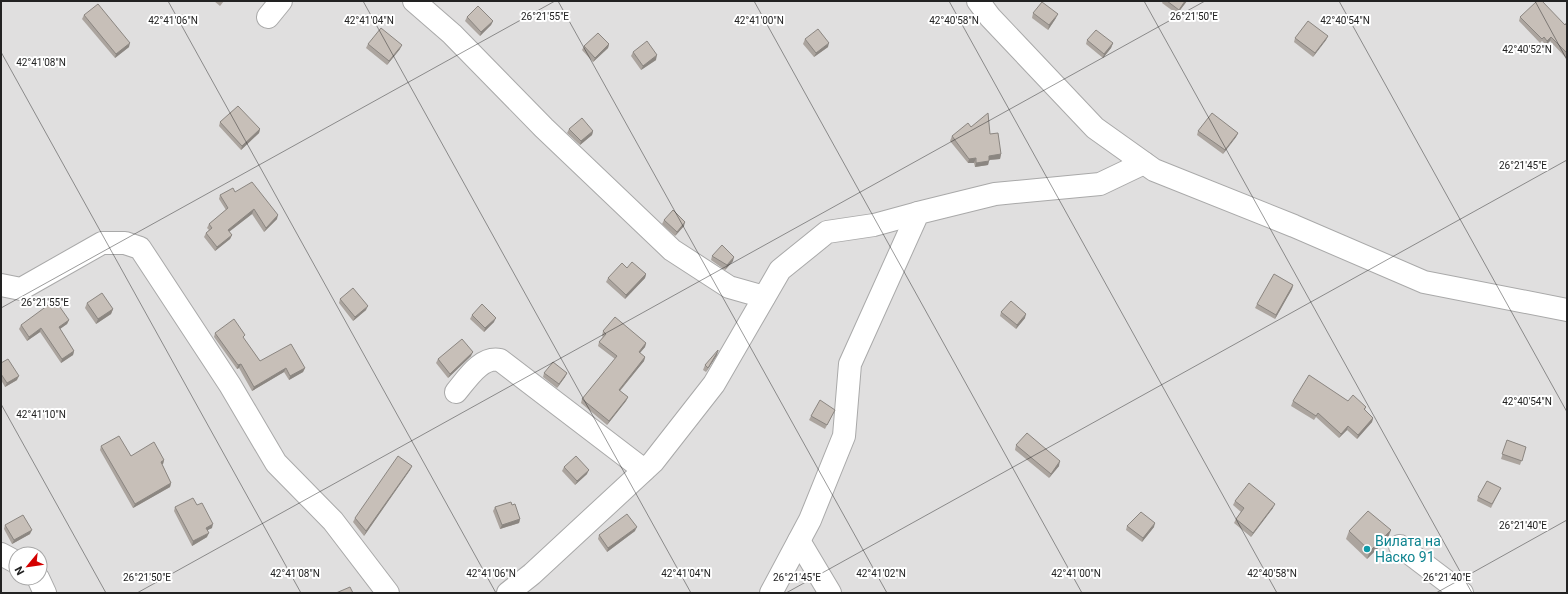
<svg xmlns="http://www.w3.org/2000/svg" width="1568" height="594" font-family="Roboto,sans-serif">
	<rect width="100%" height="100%" fill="#f2efe9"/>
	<path fill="#e0dfdf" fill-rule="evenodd" d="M 1,1 L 1567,1 L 1567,593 L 1,593 ZM 16,554 L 40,554 L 40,578 L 16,578 Z"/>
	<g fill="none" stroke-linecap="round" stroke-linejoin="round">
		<defs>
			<g id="street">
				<polyline points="414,1 452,34 544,128 672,250 729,287 764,297"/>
				<polyline points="978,1 990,17 1095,128 1154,170 1294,226 1424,282 1567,310"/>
				<polyline points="268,17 281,1"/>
				<polyline points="1,285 21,289 102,243 125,243 140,248 230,385 276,463 333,521 388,593"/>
				<path d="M 456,392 C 467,379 481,356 500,360 L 644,470"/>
				<polyline points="799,541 830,593"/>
				<polyline points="1400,546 1462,593"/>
				<polyline points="1,554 16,562"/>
				<polyline points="38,578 45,593"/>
				<polyline points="508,593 532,574 653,462 714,384 780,270 827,232 874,225 918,213"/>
				<polyline points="771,593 810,520 844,436 850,364 918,213 995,194 1100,184 1144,163"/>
			</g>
		</defs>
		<use href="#street" stroke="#a9a9a9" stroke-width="24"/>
		<use href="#street" stroke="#fff" stroke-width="22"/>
	</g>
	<g fill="#aba49e">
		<polygon points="214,1 224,1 220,6"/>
		<polygon points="1163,1 1187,1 1177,14 1162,3"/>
		<polygon points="1033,13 1056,18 1048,30 1032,18"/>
		<polygon points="84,15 129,47 115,58 82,19"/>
		<polygon points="467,17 493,21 491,25 480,36 465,21"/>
		<polygon points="1520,17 1565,25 1567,22 1567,59 1550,41 1546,45 1542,41 1540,43 1519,21"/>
		<polygon points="1328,36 1326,40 1313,57 1294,42 1295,38"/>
		<polygon points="805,39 828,47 814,57 803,44"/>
		<polygon points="1087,40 1113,43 1111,48 1103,58 1086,44"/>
		<polygon points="368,44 400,49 387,65 366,48"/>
		<polygon points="609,44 608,48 593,62 582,50 584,46"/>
		<polygon points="633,52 656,60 641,70 631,56"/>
		<polygon points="220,122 260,129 259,133 241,150 219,126"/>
		<polygon points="971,127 990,134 1001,154 1000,159 989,160 988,165 975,167 974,163 968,163 950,141 952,136"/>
		<polygon points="569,129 593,131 592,135 580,145 567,133"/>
		<polygon points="1198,131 1238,133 1236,137 1223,154 1197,135"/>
		<polygon points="235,192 277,219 264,232 252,214 229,232 232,235 230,239 215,251 204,237 206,233 209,230 207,228 209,224 226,210 219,199 220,195"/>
		<polygon points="664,220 684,226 675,236 662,224"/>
		<polygon points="712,256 733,261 725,270 711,260"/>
		<polygon points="627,268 646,274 645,278 625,299 606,282 608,278"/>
		<polygon points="1293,285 1292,289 1275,319 1255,308 1257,304"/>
		<polygon points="340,299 366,310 353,321 339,303"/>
		<polygon points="87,303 113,309 111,314 96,324 85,308"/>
		<polygon points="1001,312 1025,318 1016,329 1000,316"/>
		<polygon points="472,315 494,322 484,332 470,319"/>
		<polygon points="69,320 67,324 60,329 74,351 73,355 61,363 40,332 27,341 19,329 21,325"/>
		<polygon points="603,331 646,343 645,347 640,353 645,357 644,361 620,391 628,397 626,401 607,425 581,403 582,399 615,359 598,346 599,342 603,337 602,336"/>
		<polygon points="215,333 244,339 260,361 305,368 303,372 289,380 284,372 252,391 239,368 237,369 214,337"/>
		<polygon points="717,355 706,372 703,370 705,365"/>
		<polygon points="471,356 448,378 436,363 438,359"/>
		<polygon points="1,363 17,380 5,387 1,380"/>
		<polygon points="544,373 567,373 565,377 557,388 543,377"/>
		<polygon points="1293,401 1348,401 1366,407 1365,410 1373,418 1372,422 1357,439 1347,430 1339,438 1316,417 1314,420 1291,406"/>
		<polygon points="835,410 825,429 809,420 811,416"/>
		<polygon points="1507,440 1526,447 1520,465 1501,459"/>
		<polygon points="1016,445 1059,466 1049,478 1015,450"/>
		<polygon points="101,446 131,456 164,460 163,464 162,464 171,483 170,487 133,508 100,450"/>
		<polygon points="412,466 410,470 364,536 353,522 355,518"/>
		<polygon points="564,467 587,474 575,485 562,471"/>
		<polygon points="1501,488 1491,508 1477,501 1478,497"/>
		<polygon points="1235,501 1273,508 1251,537 1234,523 1236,519 1241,512 1233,505"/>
		<polygon points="197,505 212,528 207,530 207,537 192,546 174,511 175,507"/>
		<polygon points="512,505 520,519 519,523 500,529 493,511 495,507"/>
		<polygon points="5,525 30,534 12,544 4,529"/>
		<polygon points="1127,526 1154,527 1142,542 1126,530"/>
		<polygon points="635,531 607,552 598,539 599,535"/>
		<polygon points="1349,531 1388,538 1367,559 1346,539"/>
	</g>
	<g fill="#8b8681">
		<polygon points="1185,1 1187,1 1177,14 1179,10"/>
		<polygon points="1058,14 1056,18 1048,30 1049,25"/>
		<polygon points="493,21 491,25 480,36 481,32"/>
		<polygon points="1328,36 1326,40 1313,57 1315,53"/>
		<polygon points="1551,37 1550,41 1546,45 1547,41"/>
		<polygon points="130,43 129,47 115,58 116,54"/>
		<polygon points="829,43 828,47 814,57 816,53"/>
		<polygon points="1113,43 1111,48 1103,58 1104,54"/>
		<polygon points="609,44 608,48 593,62 595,58"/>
		<polygon points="402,45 400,49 387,65 389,61"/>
		<polygon points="657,55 656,60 641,70 643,66"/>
		<polygon points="260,129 259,133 241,150 242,146"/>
		<polygon points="593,131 592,135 580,145 581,141"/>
		<polygon points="1238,133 1236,137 1223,154 1225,150"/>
		<polygon points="1001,154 1000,159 988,160 989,156"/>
		<polygon points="976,158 974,163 968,163 969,159"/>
		<polygon points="989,161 988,165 975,167 976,163"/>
		<polygon points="254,209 252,214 226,234 228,230"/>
		<polygon points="278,215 277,219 264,232 266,228"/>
		<polygon points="685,222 684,226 675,236 677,232"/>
		<polygon points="232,235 230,239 215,251 217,247"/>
		<polygon points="734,257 733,261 725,270 727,265"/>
		<polygon points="646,274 645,278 625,299 626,295"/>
		<polygon points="1293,285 1292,289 1275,319 1276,315"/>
		<polygon points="368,306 366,310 353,321 355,317"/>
		<polygon points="113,309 111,314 96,324 98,319"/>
		<polygon points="1026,314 1025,318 1016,329 1017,325"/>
		<polygon points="496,318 494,322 484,332 485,328"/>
		<polygon points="69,320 67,324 57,331 59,327"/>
		<polygon points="41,328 40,332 27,341 29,337"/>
		<polygon points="646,343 645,347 637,356 639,352"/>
		<polygon points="74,351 73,355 61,363 62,359"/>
		<polygon points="718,351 717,355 706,372 708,368"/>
		<polygon points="473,352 471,356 448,378 450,374"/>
		<polygon points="645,357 644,361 617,394 619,390"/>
		<polygon points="241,364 239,368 237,369 238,365"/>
		<polygon points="286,368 284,372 252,391 254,387"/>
		<polygon points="305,368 303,372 289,380 290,376"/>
		<polygon points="567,373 565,377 557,388 559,384"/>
		<polygon points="19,376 17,380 5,387 7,383"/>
		<polygon points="628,397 626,401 607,425 609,421"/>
		<polygon points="1373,418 1372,422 1357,439 1358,435"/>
		<polygon points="1348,426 1347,430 1339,438 1341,434"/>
		<polygon points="164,460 163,464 159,466 161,462"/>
		<polygon points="1060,461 1059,466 1049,478 1051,474"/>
		<polygon points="412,466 410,470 364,536 366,531"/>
		<polygon points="589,470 587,474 575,485 577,481"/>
		<polygon points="171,483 170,487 133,508 135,504"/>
		<polygon points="1275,504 1273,508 1251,537 1253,533"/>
		<polygon points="520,519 519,523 500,529 502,525"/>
		<polygon points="1155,523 1154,527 1142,542 1143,538"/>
		<polygon points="213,524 212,528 204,532 206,528"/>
		<polygon points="637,527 635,531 607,552 608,548"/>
		<polygon points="32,530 30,534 12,544 14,540"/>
		<polygon points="1391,530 1388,538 1367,559 1370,551"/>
		<polygon points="209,533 207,537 192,546 193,541"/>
	</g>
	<g fill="#c7bfb8" stroke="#8b8681">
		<polygon points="1167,1 1185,1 1179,10"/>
		<polygon points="1537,1 1542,1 1565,25 1567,22 1567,53 1551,37 1547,41 1544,37 1542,39 1520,17"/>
		<polygon points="1042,2 1058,14 1049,25 1033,13"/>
		<polygon points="98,4 130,43 116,54 84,15"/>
		<polygon points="478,6 493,21 481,32 467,17"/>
		<polygon points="1308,21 1328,36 1315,53 1295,38"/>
		<polygon points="381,28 402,45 389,61 368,44"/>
		<polygon points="818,29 829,43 816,53 805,39"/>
		<polygon points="1096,30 1113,43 1104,54 1087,40"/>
		<polygon points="598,33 609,44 595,58 584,46"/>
		<polygon points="647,41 657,55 643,66 633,52"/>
		<polygon points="238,106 260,129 242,146 220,122"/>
		<polygon points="988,113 990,134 998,133 1001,154 989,156 989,161 976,163 976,158 969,159 952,136 968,123 971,127"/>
		<polygon points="1212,113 1238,133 1225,150 1198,131"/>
		<polygon points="582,118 593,131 581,141 569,129"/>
		<polygon points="252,182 278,215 266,228 254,209 228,230 232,235 217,247 206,233 212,228 209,224 228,208 220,195 233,188 235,192"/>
		<polygon points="673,210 685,222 677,232 664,220"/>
		<polygon points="722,245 734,257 727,265 712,256"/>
		<polygon points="632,262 646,274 626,295 608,278 622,263 627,268"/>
		<polygon points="1274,274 1293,285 1276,315 1257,304"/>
		<polygon points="353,288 368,306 355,317 340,299"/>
		<polygon points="102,293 113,309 98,319 87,303"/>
		<polygon points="55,300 69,320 59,327 74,351 62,359 41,328 29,337 21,325"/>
		<polygon points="1011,301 1026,314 1017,325 1001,312"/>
		<polygon points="482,304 496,318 485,328 472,315"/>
		<polygon points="615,317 646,343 639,352 645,357 619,390 628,397 609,421 582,399 617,356 599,342 606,334 603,331"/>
		<polygon points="234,319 245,335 243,337 260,361 291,344 305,368 290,376 286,368 254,387 241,364 238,365 215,333"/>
		<polygon points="462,339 473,352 450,374 438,359"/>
		<polygon points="718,350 718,351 708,368 705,365"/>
		<polygon points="8,359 19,376 7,383 1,374 1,363"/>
		<polygon points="553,362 567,373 559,384 544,373"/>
		<polygon points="1309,375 1348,401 1353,395 1366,407 1364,409 1373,418 1358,435 1348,426 1341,434 1318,413 1316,416 1293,401"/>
		<polygon points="820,400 835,410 827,425 811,416"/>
		<polygon points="1027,433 1060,461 1051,474 1016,445"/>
		<polygon points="119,436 131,456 154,442 164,460 161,462 171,483 135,504 101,446"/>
		<polygon points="1507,440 1526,447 1522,461 1502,454"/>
		<polygon points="398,456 412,466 366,531 355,518"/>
		<polygon points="576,456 589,470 577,481 564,467"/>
		<polygon points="1487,481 1501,488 1492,504 1478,497"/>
		<polygon points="1249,483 1275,504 1253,533 1236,519 1244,508 1235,501"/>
		<polygon points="193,498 197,505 202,503 213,524 206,528 209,533 193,541 175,507"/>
		<polygon points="511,502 512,505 515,504 520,519 502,525 495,507"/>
		<polygon points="1368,511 1391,530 1370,551 1349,531"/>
		<polygon points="1141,512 1155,523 1143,538 1127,526"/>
		<polygon points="627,514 637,527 608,548 599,535"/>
		<polygon points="23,515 32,530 14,540 5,525"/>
		<polygon points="350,587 353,593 336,593"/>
	</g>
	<path fill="none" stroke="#222" stroke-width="1" stroke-opacity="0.45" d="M 168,1 L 496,593M 363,1 L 691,593M 558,1 L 887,593M 754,1 L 1082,593M 949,1 L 1277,593M 1144,1 L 1472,593M 1339,1 L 1567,412M 1535,1 L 1567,60M 1,52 L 301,593M 1,308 L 555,1M 1,404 L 106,593M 137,593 L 1205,1M 786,593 L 1567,160M 1436,593 L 1567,520"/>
	<circle fill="#0f9aa8" stroke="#fff" stroke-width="1.5" cx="1367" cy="549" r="4"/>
	<g text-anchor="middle" stroke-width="4" stroke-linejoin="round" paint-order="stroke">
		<g font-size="14" fill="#0d838f" stroke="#fff" text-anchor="start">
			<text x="1375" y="546">Вилата на<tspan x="1375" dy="16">Наско 91</tspan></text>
		</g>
	</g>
	<g font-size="10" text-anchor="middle" fill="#222" stroke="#fff" stroke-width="4" stroke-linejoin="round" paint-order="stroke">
		<text x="545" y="20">26°21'55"E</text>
		<text x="1194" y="20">26°21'50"E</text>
		<text x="173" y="24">42°41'06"N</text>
		<text x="369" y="24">42°41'04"N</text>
		<text x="759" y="24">42°41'00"N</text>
		<text x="954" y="24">42°40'58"N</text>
		<text x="1345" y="24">42°40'54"N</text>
		<text x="1527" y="53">42°40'52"N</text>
		<text x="41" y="66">42°41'08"N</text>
		<text x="1523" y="169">26°21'45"E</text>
		<text x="45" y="306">26°21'55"E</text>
		<text x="1527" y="405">42°40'54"N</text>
		<text x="41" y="418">42°41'10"N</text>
		<text x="1523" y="529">26°21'40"E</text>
		<text x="295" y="577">42°41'08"N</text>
		<text x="491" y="577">42°41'06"N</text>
		<text x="686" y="577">42°41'04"N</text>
		<text x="881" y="577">42°41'02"N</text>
		<text x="1076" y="577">42°41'00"N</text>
		<text x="1272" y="577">42°40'58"N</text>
		<text x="147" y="581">26°21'50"E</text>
		<text x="797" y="581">26°21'45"E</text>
		<text x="1447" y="581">26°21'40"E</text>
	</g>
	<rect width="1568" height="594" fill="none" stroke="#222222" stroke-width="4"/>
	<g transform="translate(28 566) rotate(241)"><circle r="19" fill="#ffffff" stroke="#a7a7a7"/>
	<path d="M0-3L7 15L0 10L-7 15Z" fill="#d40000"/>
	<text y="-6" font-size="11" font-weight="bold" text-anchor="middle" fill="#222222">N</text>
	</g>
</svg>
